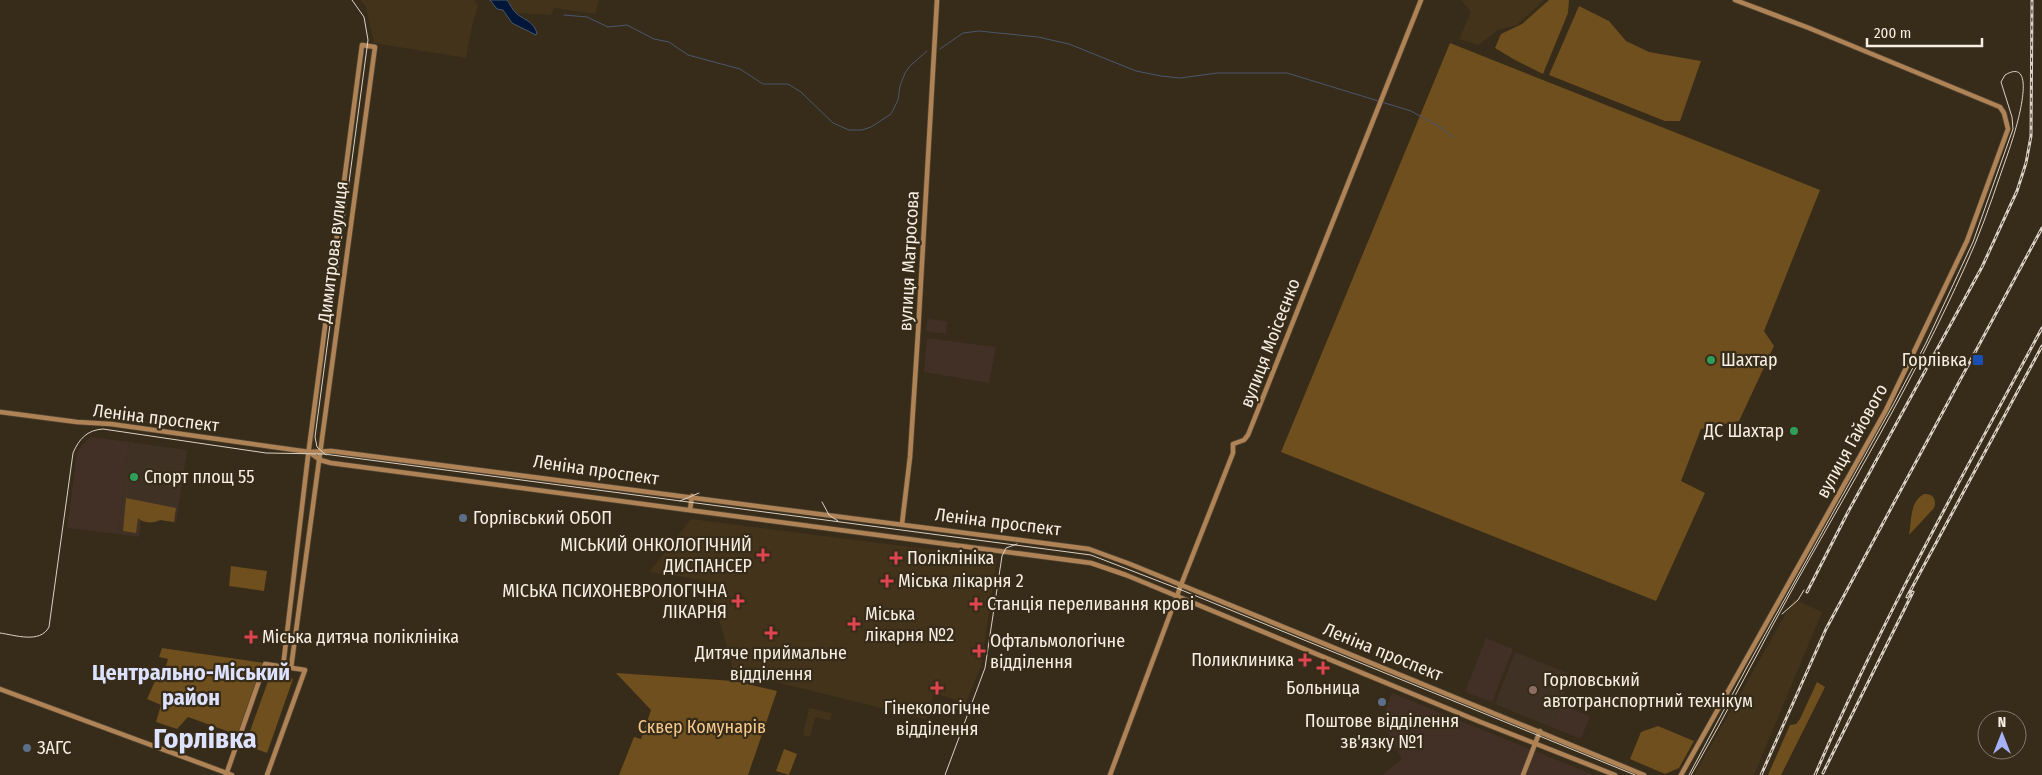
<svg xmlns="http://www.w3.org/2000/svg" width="2042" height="775" font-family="'Fira Sans Condensed',sans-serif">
	<rect width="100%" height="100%" fill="#372b19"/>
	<g fill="#423027">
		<polygon points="927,319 947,321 946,334 926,331"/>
		<polygon points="927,338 996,347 989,383 924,372"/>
		<polygon points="91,437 129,442 118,534 67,528 77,453 83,444"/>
		<polygon points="1486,638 1513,649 1492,702 1465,692"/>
		<polygon points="1392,693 1594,775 1384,775 1383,774 1402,759 1379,716 1384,714"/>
		<polygon points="1560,704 1590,716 1581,739 1551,727"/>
	</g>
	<g fill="#43331b">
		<polygon points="360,0 474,0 478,6 472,26 466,58 374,43 366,7"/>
		<polygon points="506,0 599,0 595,14 554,8 551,15 517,13"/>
		<polygon points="1461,0 1544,0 1517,25 1498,30 1478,45 1459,39 1471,12"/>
		<polygon points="691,519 997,558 981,666 966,703 934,693 926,719 734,672 708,581 649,572"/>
		<polygon points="1794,599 1822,612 1754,775 1694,775"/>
		<polygon points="809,708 832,713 830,721 815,717 810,737 803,735"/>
	</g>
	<g fill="#403125">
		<polygon points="129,442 187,450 176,523 160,520 155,523 141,521 139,537 118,534"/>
		<polygon points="1515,652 1572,675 1551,727 1495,704"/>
	</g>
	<g fill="#6f4f1d">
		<polygon points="1549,0 1569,0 1568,13 1543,74 1515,60 1495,48 1501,34 1522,24"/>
		<polygon points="1579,6 1609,21 1626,41 1649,52 1701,61 1680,121 1665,121 1549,75"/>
		<polygon points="1450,43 1820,190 1764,331 1774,346 1739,421 1701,429 1681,481 1705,493 1656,601 1281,452"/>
		<path d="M 1924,494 C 1933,493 1937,500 1934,508 L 1909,535 C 1912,521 1909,502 1924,494 Z"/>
		<path d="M 126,498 L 176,508 L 174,522 L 160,520 C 153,524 143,523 138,518 L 136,533 L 123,531 Z"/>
		<polygon points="231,566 267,571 264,591 229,586"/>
		<polygon points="162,648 264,663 238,735 188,717 177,729 156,722 161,705 147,699 156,679 162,680 168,659 159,657"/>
		<polygon points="271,673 293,679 267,753 245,745"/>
		<polygon points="616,673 734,681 777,691 748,775 619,775 634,737 641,739 651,710"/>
		<polygon points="1817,682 1825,687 1781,775 1768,775 1790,725 1796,724 1800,719"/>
		<polygon points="1658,726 1694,741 1679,768 1665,774 1630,759 1641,732"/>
		<polygon points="784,749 797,754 789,775 776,771"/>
	</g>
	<path fill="#011638" stroke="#4b576c" d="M 490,0 L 507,0 C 510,4 513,11 517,14 C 526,21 533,21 537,33 L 536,35 L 512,23 L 503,10 L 497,9 Z"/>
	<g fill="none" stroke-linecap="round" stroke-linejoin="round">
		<g stroke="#4b576c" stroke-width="1">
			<polyline points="564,15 587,17 608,27 627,25 654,39 669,42 688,55 740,69 763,84 788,84 801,92 833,123 849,130 862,130 871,127 891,114 898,100 900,86 905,73 910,66 927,51"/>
			<polyline points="940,49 963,33 979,31 1038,37 1069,44 1136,71 1161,76 1180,78 1217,73 1287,73 1411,111 1440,127 1454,138"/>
		</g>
		<defs>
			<g id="secondary">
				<polyline points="0,412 77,422 111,424 309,452 331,451 1089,549 1130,564 1644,775"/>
				<polyline points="309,452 320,460 331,463 1091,563 1126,575 1478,721 1615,775"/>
				<polyline points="690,510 692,496"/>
				<polyline points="902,524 910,457 918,333 937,0"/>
				<polyline points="283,667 308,456 362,45 375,47 291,668"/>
				<polyline points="0,689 232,775"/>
				<polyline points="226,775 265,664 305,670 267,775"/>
				<polyline points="1110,775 1181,585 1233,453 1233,444 1244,440 1248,435 1421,0"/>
				<polyline points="1523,775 1540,731"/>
				<polyline points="1681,775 1886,410 1967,241 2008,129 2004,113 2000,107 1809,28 1735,0"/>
			</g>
		</defs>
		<use href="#secondary" stroke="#524635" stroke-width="6"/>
		<use href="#secondary" stroke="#af8355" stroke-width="4.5"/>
		<g stroke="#dbd2c6" stroke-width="1">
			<polyline points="326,455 317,447 315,437 368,40 364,17 352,0"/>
			<polyline points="680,501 699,493"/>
			<polyline points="822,502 829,515 838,521"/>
			<polyline points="1782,614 1798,600 1804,590"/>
			<path d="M 0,633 C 15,635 40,644 49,627 L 73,453 C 79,439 87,430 103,429 L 266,453 L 324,454 L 1091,555 L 1179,589 L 1635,775"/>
			<polyline points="945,775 985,668 1002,556 1006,548 1017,544"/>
			<path d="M 1689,775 L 1747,667 L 1892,407 L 1926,343 L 1973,242 L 2013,129 L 2012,117 L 2001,82 L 2005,75 C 2042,53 2012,142 2008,153 C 1997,184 1987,215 1975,244 C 1925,361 1859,471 1797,581 C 1761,645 1728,712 1691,775"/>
		</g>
		<defs>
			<g id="rail">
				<polyline points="1807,592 1848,512 1982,267 2017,191 2026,163 2031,136 2032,0"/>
				<polyline points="1907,597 2042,346"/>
				<polyline points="1823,773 1913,592"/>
				<polyline points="1761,775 1826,629 2042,228"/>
				<path d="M 1815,775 C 1881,621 1963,475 2042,328"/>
			</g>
		</defs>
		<use href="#rail" stroke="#dbd2c6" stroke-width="3"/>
		<use href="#rail" stroke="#372b19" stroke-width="1" stroke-dasharray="4" stroke-linecap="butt"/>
	</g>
	<g fill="#2e9e5b" stroke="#372b19" stroke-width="2">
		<circle cx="1711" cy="360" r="5"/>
		<circle cx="1794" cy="431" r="5"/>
		<circle cx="134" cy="477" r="5"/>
	</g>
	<rect fill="#1a4fb4" stroke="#372b19" stroke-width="2" x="1972" y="354" width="12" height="12" rx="2.5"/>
	<g fill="#5c6f8a" stroke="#372b19" stroke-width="2">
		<circle cx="463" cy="518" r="5"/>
		<circle cx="1382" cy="702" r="5"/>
		<circle cx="27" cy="748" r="5"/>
	</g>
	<g fill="#e0444e" stroke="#372b19" stroke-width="2">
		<path d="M760.5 547.5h5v5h5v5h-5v5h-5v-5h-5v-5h5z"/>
		<path d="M893.5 550.5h5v5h5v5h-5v5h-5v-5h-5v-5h5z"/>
		<path d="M884.5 573.5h5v5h5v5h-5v5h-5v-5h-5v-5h5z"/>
		<path d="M735.5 593.5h5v5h5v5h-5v5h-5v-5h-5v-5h5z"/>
		<path d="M973.5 596.5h5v5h5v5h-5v5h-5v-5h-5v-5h5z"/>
		<path d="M851.5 616.5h5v5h5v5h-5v5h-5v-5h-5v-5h5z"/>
		<path d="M768.5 625.5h5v5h5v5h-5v5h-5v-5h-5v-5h5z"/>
		<path d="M248.5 629.5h5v5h5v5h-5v5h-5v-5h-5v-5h5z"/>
		<path d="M976.5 643.5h5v5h5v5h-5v5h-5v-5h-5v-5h5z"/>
		<path d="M1302.5 652.5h5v5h5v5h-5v5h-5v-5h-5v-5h5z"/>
		<path d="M1320.5 660.5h5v5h5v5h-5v5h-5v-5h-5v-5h5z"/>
		<path d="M934.5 680.5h5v5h5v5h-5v5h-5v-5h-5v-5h5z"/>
	</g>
	<circle fill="#8d6e63" stroke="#372b19" stroke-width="2" cx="1533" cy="690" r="5"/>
	<g text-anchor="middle" stroke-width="4.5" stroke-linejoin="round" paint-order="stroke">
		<g font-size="18" fill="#f7efe4" stroke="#372b19">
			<text transform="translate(333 252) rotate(-83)" y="6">Димитрова вулиця</text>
			<text transform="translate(909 261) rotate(-87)" y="6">вулиця Матросова</text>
			<text transform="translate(1270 343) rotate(-69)" y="6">вулиця Моісеєнко</text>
			<text transform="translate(156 418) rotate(7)" y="6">Леніна проспект</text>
			<text transform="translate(1852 441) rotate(-61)" y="6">вулиця Гайового</text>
			<text transform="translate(596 470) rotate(8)" y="6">Леніна проспект</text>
			<text transform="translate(998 522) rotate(7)" y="6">Леніна проспект</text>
			<text transform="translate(1383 652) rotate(22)" y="6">Леніна проспект</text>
		</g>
		<g font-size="18" fill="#f7efe4" stroke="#372b19" text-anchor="start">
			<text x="1721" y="366">Шахтар</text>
			<text x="1967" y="366" text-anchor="end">Горлівка</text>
			<text x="1784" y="437" text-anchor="end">ДС Шахтар</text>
			<text x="144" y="483">Спорт площ 55</text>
			<text x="473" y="524">Горлівський ОБОП</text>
			<text x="752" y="551" text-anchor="end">МІСЬКИЙ ОНКОЛОГІЧНИЙ<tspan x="752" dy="21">ДИСПАНСЕР</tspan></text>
			<text x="907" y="564">Поліклініка</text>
			<text x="898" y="587">Міська лікарня 2</text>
			<text x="727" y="597" text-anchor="end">МІСЬКА ПСИХОНЕВРОЛОГІЧНА<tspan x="727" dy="21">ЛІКАРНЯ</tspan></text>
			<text x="987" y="610">Станція переливання крові</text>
			<text x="865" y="620">Міська<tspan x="865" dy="21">лікарня №2</tspan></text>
			<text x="262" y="643">Міська дитяча поліклініка</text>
			<text x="990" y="647">Офтальмологічне<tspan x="990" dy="21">відділення</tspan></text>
			<text x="771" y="659" text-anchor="middle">Дитяче приймальне<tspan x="771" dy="21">відділення</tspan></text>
			<text x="1294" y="666" text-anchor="end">Поликлиника</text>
			<text x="1543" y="686">Горловський<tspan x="1543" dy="21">автотранспортний технікум</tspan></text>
			<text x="1323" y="694" text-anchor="middle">Больница</text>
			<text x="937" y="714" text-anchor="middle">Гінекологічне<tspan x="937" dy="21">відділення</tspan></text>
			<text x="1382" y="727" text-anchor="middle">Поштове відділення<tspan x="1382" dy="21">зв'язку №1</tspan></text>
			<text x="37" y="754">ЗАГС</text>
		</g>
		<g font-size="18" fill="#f6ca8e" stroke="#372b19">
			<text x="702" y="733">Сквер Комунарів</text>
		</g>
		<g font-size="22" font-weight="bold" fill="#dce2ff" stroke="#372b19">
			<text x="191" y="680">Центрально-Міський<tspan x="191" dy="25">район</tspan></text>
		</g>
		<g font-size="28" font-weight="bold" fill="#dce2ff" stroke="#372b19">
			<text x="205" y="748">Горлівка</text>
		</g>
	</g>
	<g transform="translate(2002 735)"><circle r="24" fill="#372b19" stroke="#84796a"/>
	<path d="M0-4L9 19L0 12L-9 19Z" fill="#a6b1fc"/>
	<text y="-8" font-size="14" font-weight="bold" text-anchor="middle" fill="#f7efe4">N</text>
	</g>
	<path d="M1867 38v8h115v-8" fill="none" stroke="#f7efe4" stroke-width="2.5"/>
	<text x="1874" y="38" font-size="15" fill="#f7efe4" stroke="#372b19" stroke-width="4" paint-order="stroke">200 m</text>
</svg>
